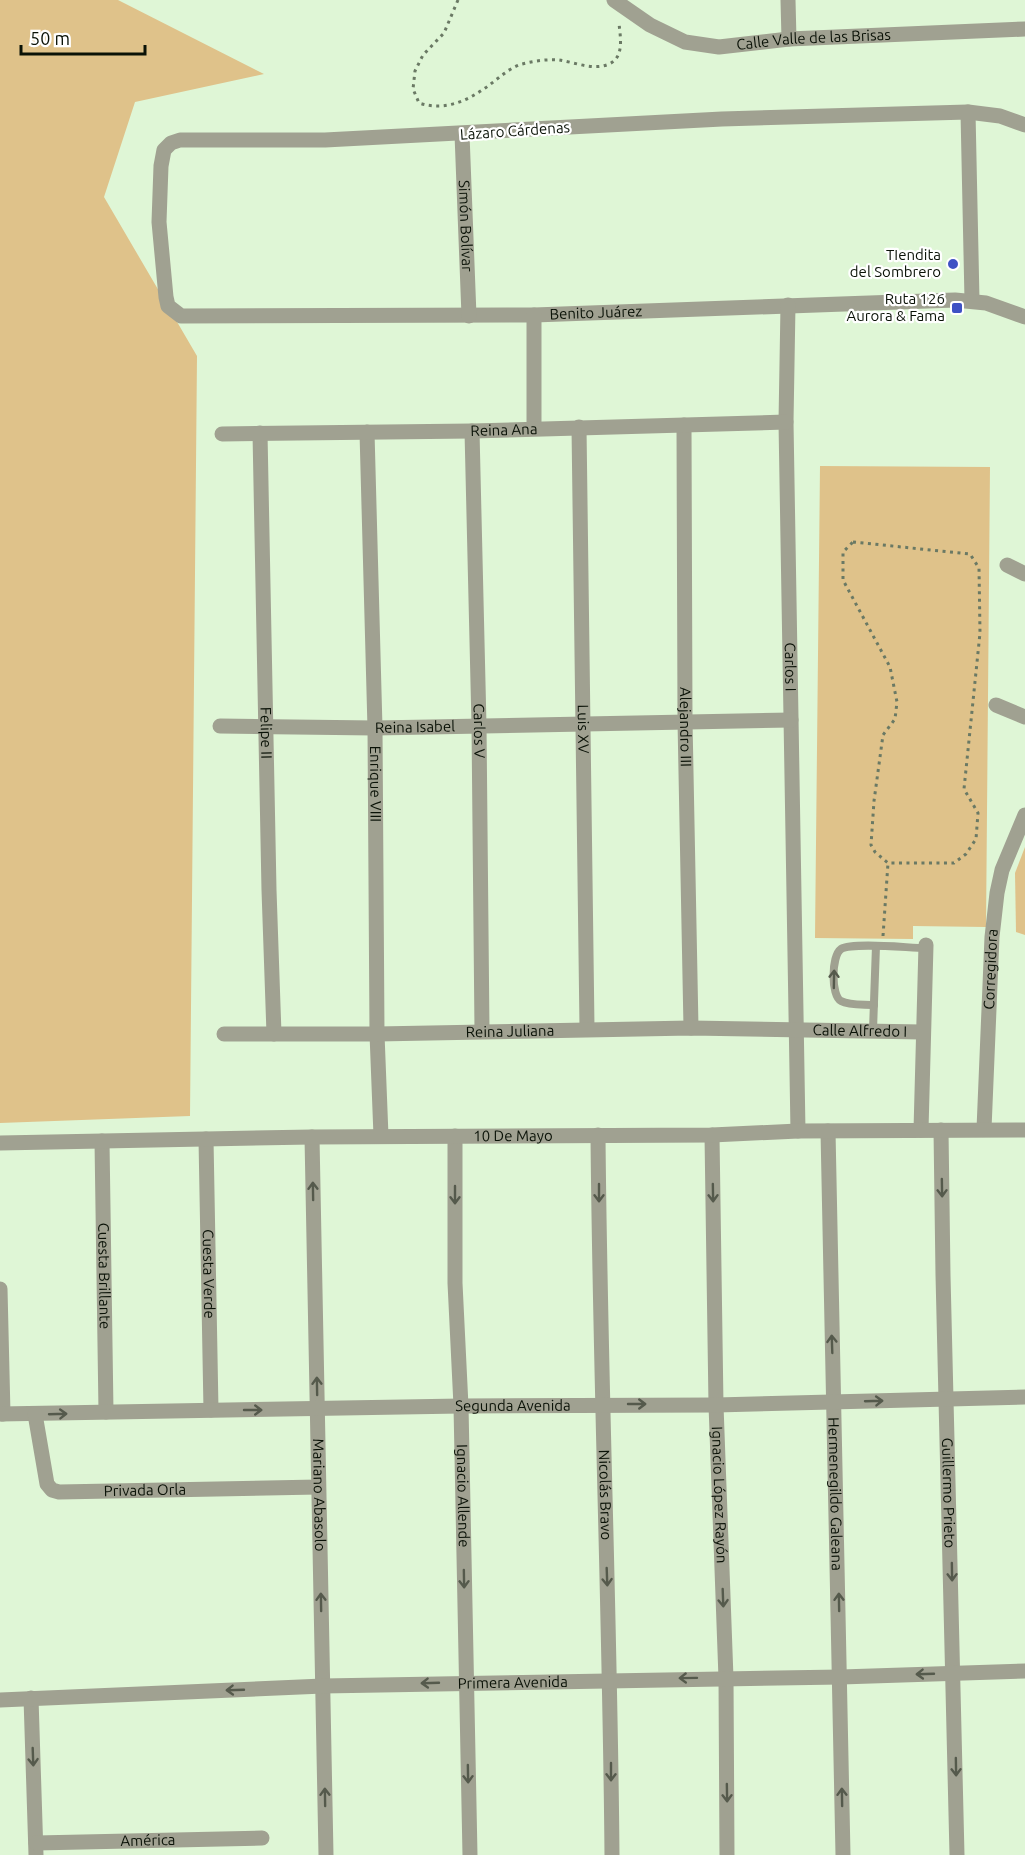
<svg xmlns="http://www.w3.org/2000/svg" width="1025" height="1855" font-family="Ubuntu,sans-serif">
	<rect width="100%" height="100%" fill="#dff6d6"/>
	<g fill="#dfc28a">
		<polygon points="0,0 118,0 264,74 135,102 104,197 197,356 190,1116 0,1123"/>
		<polygon points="820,466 990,467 986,927 913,926 913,939 815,938"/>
		<polygon points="1025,847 1025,935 1016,932 1015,873"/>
	</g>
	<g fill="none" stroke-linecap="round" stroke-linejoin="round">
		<g stroke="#6a7964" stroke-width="3" stroke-dasharray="3 4.5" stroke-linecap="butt">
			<path d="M 458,0 L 444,33 L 423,55 L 415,71 L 413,89 L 419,103 C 444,111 466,102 488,86 C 499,78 509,68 522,64 C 534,61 547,59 559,60 C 574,62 594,71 609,64 C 625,57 620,36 619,23"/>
			<polygon points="853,542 970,554 979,568 980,633 964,789 978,813 976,839 966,854 954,863 888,863 875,852 871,845 874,801 883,735 895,719 897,702 890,667 843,580 843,552"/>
			<polyline points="883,936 888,863"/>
		</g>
		<g stroke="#a0a191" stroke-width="8">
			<path d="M 874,1005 C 865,1004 850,1006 841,1001 C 831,996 831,956 841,949 C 853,942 909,948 925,948"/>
			<polyline points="873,1030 876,946"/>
		</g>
		<g stroke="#a0a191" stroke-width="15">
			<path id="s1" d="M 614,0 L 650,25 L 685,42 L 719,47 L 789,39 L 1025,29"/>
			<polyline points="788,0 789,39"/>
			<polyline points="968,112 972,300"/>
			<path id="s2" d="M 1025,125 L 1000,116 L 968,112 L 722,119 L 325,140 L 180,140 L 171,143 L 164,150 L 161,166 L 159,222 L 166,297 L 168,306 L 181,316 L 534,315 L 955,300 L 986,303 L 1025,317"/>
			<path id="s3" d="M 462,134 L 469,316"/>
			<path id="s4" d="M 788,305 L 786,422 L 798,1131"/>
			<polyline points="534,315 534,428"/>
			<path id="s5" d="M 684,425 L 685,721 L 691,1028"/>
			<path id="s6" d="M 579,427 L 587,1028"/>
			<path id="s7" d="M 472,431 L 479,725 L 482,1031"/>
			<path id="s8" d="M 367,432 L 375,728 L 377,1034 L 381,1136"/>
			<path id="s9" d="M 260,433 L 269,890 L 274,1034"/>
			<path id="s10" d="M 222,434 L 472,431 L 786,422"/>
			<polyline points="1007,565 1025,574"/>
			<polyline points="996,705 1025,717"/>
			<path id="s11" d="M 220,726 L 375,728 L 791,720"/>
			<path id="s12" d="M 224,1034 L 377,1034 L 691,1028 L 922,1032"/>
			<path id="s13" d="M 984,1129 L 992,937 L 997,893 L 1002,870 L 1025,815"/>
			<polyline points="921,1130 926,945"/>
			<path id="s14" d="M 941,1130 L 943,1275 L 957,1855"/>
			<path id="s15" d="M 828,1131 C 831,1373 839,1614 843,1855"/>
			<path id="s16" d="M 598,1135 C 600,1375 610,1615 612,1855"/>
			<path id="s17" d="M 712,1135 L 716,1405 L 726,1678 L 727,1855"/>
			<path id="s18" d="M 455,1136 L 455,1283 L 461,1406 L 470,1855"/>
			<path id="s19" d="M 312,1137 L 326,1855"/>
			<path id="s20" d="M 206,1139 L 211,1410"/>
			<path id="s21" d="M 102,1141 L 106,1412"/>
			<path id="s22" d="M 0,1143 L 312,1137 L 712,1135 L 798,1131 L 1025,1130"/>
			<polyline points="0,1289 3,1414"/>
			<path id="s23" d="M 0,1414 L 461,1406 L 716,1405 L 1025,1397"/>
			<path id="s24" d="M 35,1414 L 47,1484 L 52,1490 L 59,1492 L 318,1487"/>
			<polyline points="31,1698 36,1855"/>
			<path id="s25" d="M 0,1700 L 323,1686 L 841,1677 L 1025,1671"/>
			<path id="s26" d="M 36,1843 L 262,1838"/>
		</g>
	</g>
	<defs><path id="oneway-shaft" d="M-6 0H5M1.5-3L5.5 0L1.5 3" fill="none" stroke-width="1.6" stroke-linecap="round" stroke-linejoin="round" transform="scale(1.5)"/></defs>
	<g stroke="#555a4c">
		<use href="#oneway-shaft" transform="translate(834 979) rotate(-89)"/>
		<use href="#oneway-shaft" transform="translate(942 1188) rotate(89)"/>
		<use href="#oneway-shaft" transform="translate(313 1191) rotate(-91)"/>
		<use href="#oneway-shaft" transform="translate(599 1193) rotate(90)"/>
		<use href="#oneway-shaft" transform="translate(713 1193) rotate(89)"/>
		<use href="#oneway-shaft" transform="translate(455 1195) rotate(90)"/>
		<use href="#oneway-shaft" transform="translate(832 1344) rotate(-92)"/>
		<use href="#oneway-shaft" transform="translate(317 1386) rotate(-91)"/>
		<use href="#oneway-shaft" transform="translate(874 1401) rotate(-2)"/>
		<use href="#oneway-shaft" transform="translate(637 1404)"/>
		<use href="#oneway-shaft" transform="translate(253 1410)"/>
		<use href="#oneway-shaft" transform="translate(58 1414) rotate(-2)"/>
		<use href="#oneway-shaft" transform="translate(952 1572) rotate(89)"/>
		<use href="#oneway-shaft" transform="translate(607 1577) rotate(88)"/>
		<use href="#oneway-shaft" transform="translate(464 1579) rotate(89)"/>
		<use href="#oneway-shaft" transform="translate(723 1598) rotate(88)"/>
		<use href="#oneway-shaft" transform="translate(321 1602) rotate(-91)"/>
		<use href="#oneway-shaft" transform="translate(839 1602) rotate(-91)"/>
		<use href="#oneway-shaft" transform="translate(925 1674) rotate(178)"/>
		<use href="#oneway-shaft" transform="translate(688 1678) rotate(179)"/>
		<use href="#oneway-shaft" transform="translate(430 1683) rotate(178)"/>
		<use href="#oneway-shaft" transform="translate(235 1690) rotate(178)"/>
		<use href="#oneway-shaft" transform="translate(33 1757) rotate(88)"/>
		<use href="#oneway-shaft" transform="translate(956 1767) rotate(89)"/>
		<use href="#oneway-shaft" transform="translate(611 1772) rotate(90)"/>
		<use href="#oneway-shaft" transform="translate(468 1774) rotate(89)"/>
		<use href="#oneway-shaft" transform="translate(727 1793) rotate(89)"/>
		<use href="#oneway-shaft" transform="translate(325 1797) rotate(-91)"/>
		<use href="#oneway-shaft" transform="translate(842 1797) rotate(-91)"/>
	</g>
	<g fill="#3e51c4" stroke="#fff" stroke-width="2">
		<circle cx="953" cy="264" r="6"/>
		<rect x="951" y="302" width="12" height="12" rx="3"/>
	</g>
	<g text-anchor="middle" stroke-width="4.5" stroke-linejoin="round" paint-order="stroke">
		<g font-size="15" fill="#0a1207" stroke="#fff">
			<text dy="5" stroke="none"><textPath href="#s1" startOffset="212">Calle Valle de las Brisas</textPath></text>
			<text transform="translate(515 131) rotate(-4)" y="5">Lázaro Cárdenas</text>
			<text dy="5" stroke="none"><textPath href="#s3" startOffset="92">Simón Bolívar</textPath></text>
			<text dy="5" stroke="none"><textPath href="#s2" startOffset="1455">Benito Juárez</textPath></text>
			<text dy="5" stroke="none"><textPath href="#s10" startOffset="282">Reina Ana</textPath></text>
			<text dy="5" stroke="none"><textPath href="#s4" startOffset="362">Carlos I</textPath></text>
			<text dy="5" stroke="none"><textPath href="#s11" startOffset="195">Reina Isabel</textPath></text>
			<text dy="5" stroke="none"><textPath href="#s5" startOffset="302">Alejandro III</textPath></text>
			<text dy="5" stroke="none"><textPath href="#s6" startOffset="302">Luis XV</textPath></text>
			<text dy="5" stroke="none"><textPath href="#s7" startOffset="300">Carlos V</textPath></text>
			<text dy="5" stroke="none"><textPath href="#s9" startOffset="300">Felipe II</textPath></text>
			<text dy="5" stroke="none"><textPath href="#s8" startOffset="352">Enrique VIII</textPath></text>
			<text dy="5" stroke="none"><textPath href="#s13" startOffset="160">Corregidora</textPath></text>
			<text dy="5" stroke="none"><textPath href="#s12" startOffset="636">Calle Alfredo I</textPath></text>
			<text dy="5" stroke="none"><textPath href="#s12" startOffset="286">Reina Juliana</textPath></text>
			<text dy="5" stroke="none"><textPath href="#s22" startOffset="513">10 De Mayo</textPath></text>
			<text dy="5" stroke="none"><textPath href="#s20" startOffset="135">Cuesta Verde</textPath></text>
			<text dy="5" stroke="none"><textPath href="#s21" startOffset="135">Cuesta Brillante</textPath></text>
			<text dy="5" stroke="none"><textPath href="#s23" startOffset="513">Segunda Avenida</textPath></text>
			<text dy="5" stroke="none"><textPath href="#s24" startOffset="172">Privada Orla</textPath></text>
			<text dy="5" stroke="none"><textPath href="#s14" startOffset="363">Guillermo Prieto</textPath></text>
			<text dy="5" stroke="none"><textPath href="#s15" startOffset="363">Hermenegildo Galeana</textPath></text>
			<text dy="5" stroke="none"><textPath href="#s16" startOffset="360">Nicolás Bravo</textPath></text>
			<text dy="5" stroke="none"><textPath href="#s17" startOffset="360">Ignacio López Rayón</textPath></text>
			<text dy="5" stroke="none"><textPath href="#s19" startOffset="358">Mariano Abasolo</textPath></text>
			<text dy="5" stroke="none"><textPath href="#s18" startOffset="360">Ignacio Allende</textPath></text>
			<text dy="5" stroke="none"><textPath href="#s25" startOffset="513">Primera Avenida</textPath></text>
			<text dy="5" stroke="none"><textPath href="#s26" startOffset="112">América</textPath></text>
		</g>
		<g font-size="15" fill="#0a1207" stroke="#fff" text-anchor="end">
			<text x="941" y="260">TIendita<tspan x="941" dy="17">del Sombrero</tspan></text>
			<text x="945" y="304">Ruta 126<tspan x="945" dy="17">Aurora &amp; Fama</tspan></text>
		</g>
	</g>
	<path d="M21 45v9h124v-9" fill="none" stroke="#0a1207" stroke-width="3"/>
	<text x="30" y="45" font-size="18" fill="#0a1207" stroke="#ffffff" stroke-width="4.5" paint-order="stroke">50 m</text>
</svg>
